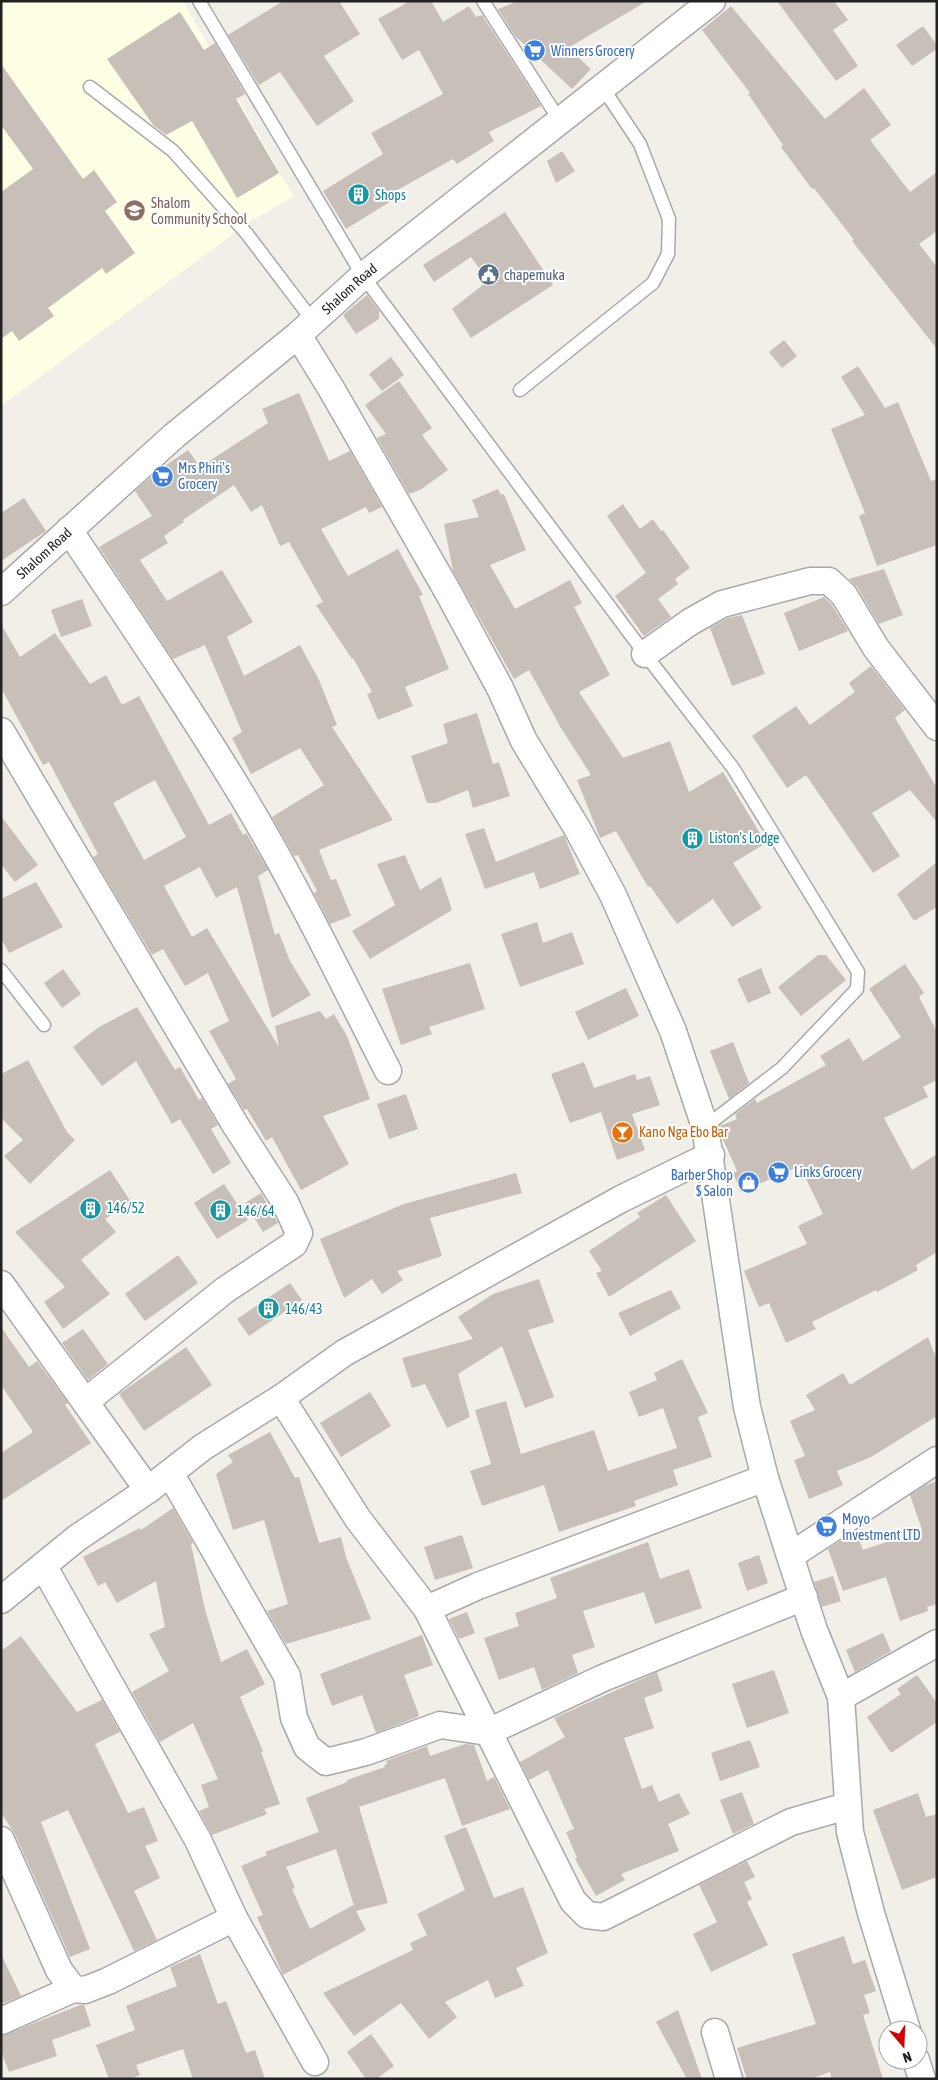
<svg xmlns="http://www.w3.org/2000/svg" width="938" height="2080" font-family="'Asap Condensed',sans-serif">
	<rect width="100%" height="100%" fill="#f2efe9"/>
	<polygon fill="#ffffe5" points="1,1 183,1 293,196 245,225 1,406"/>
	<g fill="#c7bfb8" fill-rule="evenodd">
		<polygon points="283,1 339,1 360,34 324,56 354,101 317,126 280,72 259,85 228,35"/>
		<polygon points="410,1 431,1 443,22 469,6 476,17 482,15 541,106 489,132 494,141 457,164 453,159 392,193 396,198 346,229 323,191 383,154 371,133 443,94 419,50 402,60 378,19"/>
		<polygon points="518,1 647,1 568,48 591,69 572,89 515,36 498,9"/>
		<polygon points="777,1 834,1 848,20 833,30 858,66 836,81"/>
		<polygon points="731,6 825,119 864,88 891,125 870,140 910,192 937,172 937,231 919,244 937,267 937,349 852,241 854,240 814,188 812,189 781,147 783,145 748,94 750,93 702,30"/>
		<polygon points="180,12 204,50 215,43 245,94 236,99 279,173 237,198 192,121 166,135 153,125 107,59"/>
		<polygon points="923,26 937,45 937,49 912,66 896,45"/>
		<polygon points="1,64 83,179 94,170 117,202 105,211 135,253 106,274 102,268 48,308 54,316 19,341 12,331 1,339 1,192 33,169 1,125"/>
		<polygon points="562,151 575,171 556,183 547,161"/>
		<polygon points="505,212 553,285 471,338 452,309 488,281 471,257 434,282 423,265"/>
		<polygon points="367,295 379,311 379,319 356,334 343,315"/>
		<polygon points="784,340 797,356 782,368 769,352"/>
		<polygon points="391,357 404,375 382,391 369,374"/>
		<polygon points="858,366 885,408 898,402 931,481 937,479 937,545 877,566 859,516 865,513 831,429 865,415 841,377"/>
		<polygon points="399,381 432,428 422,435 448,470 420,490 409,494 377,438 386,434 365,405"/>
		<polygon points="299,393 329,461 350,451 382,507 369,513 366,507 321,529 348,576 398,549 423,595 419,596 449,669 405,687 413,706 378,720 367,694 372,692 353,658 352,659 316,605 323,602 289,542 280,546 262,505 251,512 234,485 183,520 184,522 164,536 168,543 140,560 167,601 222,570 253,622 227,637 244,676 300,645 319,680 337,725 332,727 393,820 319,850 331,880 336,879 351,916 330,924 314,893 317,891 298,855 294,856 272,817 324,785 300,748 251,774 232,738 242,732 205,645 173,659 99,547 152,516 135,491 159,470 188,450 200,467 268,423 262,409"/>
		<polygon points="498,489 501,495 504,494 526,550 490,565 515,609 570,580 582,603 574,607 610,675 579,692 623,758 670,741 689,792 723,772 766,843 733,863 762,908 732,927 713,899 677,924 650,886 648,887 616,831 600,838 577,780 591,775 561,728 529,670 514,679 453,571 444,524 479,517 472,500"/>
		<polygon points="24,498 46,531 1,561 1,513"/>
		<polygon points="623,504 640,529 653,519 661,531 663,530 690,568 675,579 678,584 658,599 671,617 644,636 615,596 646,573 607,516"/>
		<polygon points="884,569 903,615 879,624 857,587 849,579"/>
		<polygon points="824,597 832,605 848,631 799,651 784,613"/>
		<polygon points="82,599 92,626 61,637 51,610"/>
		<polygon points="742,615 765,674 732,686 710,628 728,618"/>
		<path d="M 1,624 L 20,657 L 55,633 L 90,684 L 106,675 L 122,705 L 139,696 L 209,825 L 231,813 L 243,835 L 246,833 L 268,870 L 258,876 L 275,935 L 279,933 L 290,961 L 311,995 L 272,1018 L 237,887 L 216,898 L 200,867 L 164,886 L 192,937 L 207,928 L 279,1047 L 275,1026 L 320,1011 L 326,1019 L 334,1014 L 347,1036 L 370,1099 L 323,1116 L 349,1164 L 301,1190 L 272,1137 L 266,1141 L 247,1109 L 244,1110 L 228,1084 L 236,1079 L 209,1031 L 229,1021 L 208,973 L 185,986 L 163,949 L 152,955 L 93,857 L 98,854 L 49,762 L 43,765 L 1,688 ZM 155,780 L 186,837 L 144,860 L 113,803 Z"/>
		<polygon points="871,666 905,710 895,718 937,788 937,822 910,790 872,813 900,856 873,873 806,775 787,788 752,736 796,706 810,725 855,692 849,683"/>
		<polygon points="477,713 493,764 499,762 510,796 473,808 468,790 436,803 427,803 411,756 448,743 443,724"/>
		<polygon points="1,816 38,865 15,882 1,864"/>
		<polygon points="484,828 496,862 564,835 580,874 540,889 534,872 485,889 465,834"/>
		<polygon points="405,855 420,890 441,877 452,910 370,959 352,931 395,905 377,864"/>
		<polygon points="937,862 937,907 914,921 897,894"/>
		<polygon points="36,882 63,927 9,953 1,938 1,899"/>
		<polygon points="537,922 543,943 572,932 584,964 520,987 501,934"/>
		<polygon points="818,955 826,955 846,980 801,1016 778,987"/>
		<polygon points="470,963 485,1009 429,1027 432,1034 401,1045 382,989"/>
		<polygon points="905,964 924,993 919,997 937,1032 937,1080 923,1087 928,1097 884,1118 912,1170 937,1154 937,1252 916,1265 918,1270 877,1292 876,1290 812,1322 816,1329 786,1343 769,1303 759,1307 744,1271 807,1244 798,1226 823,1214 800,1166 741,1192 733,1173 737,1171 722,1137 720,1126 737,1119 735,1114 755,1099 757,1103 826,1065 820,1056 849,1038 863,1061 901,1037 869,989"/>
		<polygon points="761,968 771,993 748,1003 737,979"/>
		<polygon points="63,969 81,994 62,1008 44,983"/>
		<polygon points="626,988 639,1016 588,1040 575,1012"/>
		<polygon points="137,1007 175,1070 180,1067 199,1100 202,1098 218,1125 211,1129 231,1163 213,1174 180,1119 172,1124 136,1061 102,1086 73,1047 99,1027"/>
		<polygon points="733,1042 749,1083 729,1099 710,1051"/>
		<polygon points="28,1060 67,1132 75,1140 30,1184 4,1156 23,1140 1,1118 1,1074"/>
		<polygon points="584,1062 594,1088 635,1074 637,1080 650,1076 660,1105 632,1114 645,1150 617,1160 601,1112 570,1123 551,1074"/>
		<polygon points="406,1094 418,1129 389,1139 377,1104"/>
		<polygon points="110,1170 131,1202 105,1219 116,1232 81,1260 110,1294 63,1329 44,1302 65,1287 15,1232"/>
		<polygon points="516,1173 522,1193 430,1218 442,1256 397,1271 403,1280 382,1294 372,1279 344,1298 320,1239 404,1204"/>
		<polygon points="224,1184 248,1220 217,1239 194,1203"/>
		<polygon points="261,1193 278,1223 263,1232 245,1203"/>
		<polygon points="666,1195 696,1241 609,1297 596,1273 602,1271 589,1251 640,1217 637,1213"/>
		<polygon points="178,1255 198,1283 145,1321 125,1294"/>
		<polygon points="539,1279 554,1322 528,1330 554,1397 525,1408 502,1346 458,1374 470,1417 447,1428 425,1384 412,1388 402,1358 473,1339 458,1317 493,1294"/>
		<polygon points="290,1283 302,1300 249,1336 237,1319"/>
		<polygon points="671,1290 681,1308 630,1336 618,1313"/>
		<polygon points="1,1327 29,1367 37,1361 68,1403 65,1405 91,1443 1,1501 1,1453 33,1432 1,1385"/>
		<polygon points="83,1329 108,1364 88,1380 62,1343"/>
		<polygon points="928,1337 937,1360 937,1416 871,1457 837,1471 843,1485 809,1499 794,1460 805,1456 790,1421 815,1410 806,1395 843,1373 850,1385"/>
		<polygon points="186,1347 212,1385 144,1431 119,1394"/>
		<polygon points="682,1359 708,1413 698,1417 712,1457 673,1470 678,1485 634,1501 636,1506 559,1532 544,1485 482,1506 470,1471 491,1464 475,1410 506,1401 521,1454 594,1430 608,1471 677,1448 663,1408 639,1417 629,1392 657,1380 654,1373"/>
		<polygon points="370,1392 391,1426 341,1457 320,1423"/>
		<polygon points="270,1432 295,1478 299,1477 319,1543 341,1537 346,1557 371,1619 286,1644 267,1611 288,1604 264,1520 233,1530 216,1474 233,1462 228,1455"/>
		<polygon points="937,1481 937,1604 927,1607 928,1611 900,1621 886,1577 843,1591 828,1549 856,1531 863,1550 922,1530 910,1495 926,1485"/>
		<polygon points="173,1508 193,1543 191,1544 205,1610 221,1662 247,1649 265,1684 240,1697 263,1751 261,1752 280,1804 264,1809 267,1814 212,1835 199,1811 209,1807 201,1785 218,1779 193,1723 160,1742 132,1692 169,1671 149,1634 165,1627 156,1581 117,1603 105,1582 98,1586 83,1557 140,1528 141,1530"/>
		<polygon points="462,1535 473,1568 435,1580 424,1547"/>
		<polygon points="648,1542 660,1579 689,1569 702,1608 655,1624 644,1592 583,1611 595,1647 572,1655 578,1673 542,1690 534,1667 499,1680 484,1638 519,1626 515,1613 557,1598 550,1578"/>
		<polygon points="759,1555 768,1583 747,1591 738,1563"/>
		<polygon points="833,1576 841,1601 822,1607 814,1582"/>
		<polygon points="467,1612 475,1633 459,1639 449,1619"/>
		<polygon points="883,1633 891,1651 855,1672 846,1650"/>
		<polygon points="422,1635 433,1665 404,1675 419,1715 417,1717 376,1733 362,1695 332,1706 320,1674"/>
		<polygon points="21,1636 77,1712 102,1700 120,1732 95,1744 128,1813 144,1807 158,1841 145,1846 160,1878 134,1891 157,1940 134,1951 68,1810 41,1822 90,1949 70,1957 15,1834 1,1813 1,1651"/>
		<polygon points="774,1670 789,1713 747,1728 732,1684"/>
		<polygon points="657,1672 663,1691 644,1698 654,1728 624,1738 642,1789 652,1785 659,1802 679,1793 690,1814 668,1824 679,1851 621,1874 625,1880 596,1896 575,1859 577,1858 566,1832 574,1829 548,1770 529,1780 520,1762 565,1737 554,1718"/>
		<polygon points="917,1675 937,1703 937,1722 891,1753 867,1717 901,1694 897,1689"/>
		<polygon points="750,1740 760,1767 720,1781 711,1753"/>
		<path d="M 465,1744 L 474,1745 L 487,1781 L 494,1777 L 510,1809 L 462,1826 L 445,1778 L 359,1807 L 388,1903 L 356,1911 L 366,1930 L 283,1975 L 257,1917 L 263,1915 L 241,1866 L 267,1855 L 265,1852 L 319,1832 L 306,1798 L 347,1782 L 347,1780 L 385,1767 L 384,1765 L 387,1764 L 386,1761 L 427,1746 L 430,1756 ZM 336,1849 L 355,1909 L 353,1905 L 310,1929 L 292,1889 L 295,1888 L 286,1867 Z"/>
		<polygon points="742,1792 754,1824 733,1834 720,1800"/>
		<polygon points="918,1793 926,1817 937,1814 937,1877 902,1890 873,1810"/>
		<polygon points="466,1827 494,1898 523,1887 548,1953 516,1968 524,1986 495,1998 488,1980 445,2002 457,2017 429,2039 401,2003 354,2036 323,1993 413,1950 410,1943 427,1935 417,1914 465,1890 444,1836"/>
		<polygon points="747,1861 755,1877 744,1882 752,1899 747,1902 768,1945 711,1972 693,1934 717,1922 699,1885"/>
		<polygon points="844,1936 853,1964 865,1960 876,1991 864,1995 870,2013 863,2015 883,2079 832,2079 830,2072 810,2079 747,2079 737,2048 816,2024 792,1954"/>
		<polygon points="1,1954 21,1996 1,2004"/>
		<polygon points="200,1954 218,2004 226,2001 246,2053 255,2050 265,2079 193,2079 183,2049 136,2065 140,2075 129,2079 109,2079 96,2045 135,2030 126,2006 177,1986 170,1967"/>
		<polygon points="80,2005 84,2005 91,2026 52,2040 57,2056 9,2072 1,2051 1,2036"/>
		<polygon points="678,2010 702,2079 687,2079 656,2022"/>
		<polygon points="371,2034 394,2066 376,2079 366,2079 347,2052"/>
	</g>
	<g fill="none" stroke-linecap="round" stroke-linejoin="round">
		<defs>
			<g id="lane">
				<polyline points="199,1 363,276 645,654 733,768 858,972 857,989 782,1068 705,1127"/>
				<polyline points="483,1 560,121"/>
				<polyline points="90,87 173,151 247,234 313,321"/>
				<polyline points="520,390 653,283 668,254 669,219 640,144 603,88"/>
				<polyline points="1,970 44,1025"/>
			</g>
			<g id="street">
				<polyline points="298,335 332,390 448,592 500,688 524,741 577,828 613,895 673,1031 705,1127 747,1407 765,1478 790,1556 814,1630 841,1697 850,1832 871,1913 907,2030"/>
				<path d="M 69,530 C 128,618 188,706 243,797 C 296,885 341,979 388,1071"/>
				<path id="s1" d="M 1,592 L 175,435 L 298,335 L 363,276 L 712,1"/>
				<polyline points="645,654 690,622 722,604 810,581 829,581 844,595 876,648 937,727"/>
				<polyline points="1,731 236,1126 285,1202 299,1233 294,1244 225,1290 85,1402"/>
				<polyline points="1,1284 148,1490"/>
				<polyline points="281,1398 358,1519 427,1609 573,1901 587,1915 603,1917 791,1822 847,1806"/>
				<polyline points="170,1473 287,1676 294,1718 307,1747 326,1762 366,1752 440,1725 488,1732 603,1678 804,1597"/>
				<polyline points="790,1556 937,1460"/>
				<polyline points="44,1567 198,1840 234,1918 315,2062"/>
				<polyline points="1,1600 77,1538 148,1490 203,1447 281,1398 344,1353 621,1199 711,1155"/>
				<polyline points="427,1609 478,1586 765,1478"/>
				<polyline points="841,1697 937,1643"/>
				<polyline points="1,1840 59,1970 73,1989 85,1990 108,1981 234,1918"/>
				<polyline points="1,2021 73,1989"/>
				<polyline points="715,2032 729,2079"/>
				<polyline points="916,2060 922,2079"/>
			</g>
		</defs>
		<use href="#lane" stroke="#a9a9a9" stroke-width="15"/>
		<use href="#street" stroke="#a9a9a9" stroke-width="29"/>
		<use href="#lane" stroke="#fff" stroke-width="12"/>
		<use href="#street" stroke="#fff" stroke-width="26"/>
	</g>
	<defs>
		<symbol id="supermarket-disc" viewBox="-11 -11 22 22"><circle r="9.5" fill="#3f7fe0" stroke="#fff"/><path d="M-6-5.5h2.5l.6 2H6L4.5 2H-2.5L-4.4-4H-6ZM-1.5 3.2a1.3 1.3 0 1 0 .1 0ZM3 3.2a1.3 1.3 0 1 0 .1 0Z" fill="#fff"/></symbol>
		<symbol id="building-disc" viewBox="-11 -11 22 22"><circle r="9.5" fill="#0f9aa8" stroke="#fff"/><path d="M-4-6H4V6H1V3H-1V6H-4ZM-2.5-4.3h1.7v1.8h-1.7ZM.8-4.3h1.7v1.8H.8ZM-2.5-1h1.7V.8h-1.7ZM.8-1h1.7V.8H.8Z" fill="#fff"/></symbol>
		<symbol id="school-disc" viewBox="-11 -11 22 22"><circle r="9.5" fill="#8d6e63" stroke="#fff"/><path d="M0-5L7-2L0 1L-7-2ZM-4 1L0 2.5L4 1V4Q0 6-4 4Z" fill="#fff"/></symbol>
		<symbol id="civic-disc" viewBox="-11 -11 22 22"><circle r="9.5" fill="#5c6f8a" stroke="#fff"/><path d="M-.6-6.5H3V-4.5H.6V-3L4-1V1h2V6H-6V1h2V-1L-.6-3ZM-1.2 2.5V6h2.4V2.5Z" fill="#fff"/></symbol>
		<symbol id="bar-disc" viewBox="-11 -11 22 22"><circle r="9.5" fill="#e8710a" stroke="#fff"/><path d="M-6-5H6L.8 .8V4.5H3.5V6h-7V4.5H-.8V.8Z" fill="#fff"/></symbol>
		<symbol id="shop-disc" viewBox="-11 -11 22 22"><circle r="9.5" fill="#3f7fe0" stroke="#fff"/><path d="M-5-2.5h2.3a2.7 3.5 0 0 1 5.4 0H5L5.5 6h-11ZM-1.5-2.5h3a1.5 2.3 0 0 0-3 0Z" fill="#fff"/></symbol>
	</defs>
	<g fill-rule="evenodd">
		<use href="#supermarket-disc" x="522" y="38" width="25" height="25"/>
		<use href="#building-disc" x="346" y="182" width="25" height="25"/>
		<use href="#school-disc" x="122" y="198" width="25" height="25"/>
		<use href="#civic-disc" x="476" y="262" width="25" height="25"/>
		<use href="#supermarket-disc" x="150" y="464" width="25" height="25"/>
		<use href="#building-disc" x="680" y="826" width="25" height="25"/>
		<use href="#bar-disc" x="610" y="1120" width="25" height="25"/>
		<use href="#supermarket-disc" x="766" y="1160" width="25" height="25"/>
		<use href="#shop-disc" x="736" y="1170" width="25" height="25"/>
		<use href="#building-disc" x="78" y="1196" width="25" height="25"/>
		<use href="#building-disc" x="208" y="1198" width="25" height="25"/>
		<use href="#building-disc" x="256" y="1296" width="25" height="25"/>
		<use href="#supermarket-disc" x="814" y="1514" width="25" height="25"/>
	</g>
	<g text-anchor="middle" stroke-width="4" stroke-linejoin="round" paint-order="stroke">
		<g font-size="14" fill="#366cbe" stroke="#fff" text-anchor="start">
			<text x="551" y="56">Winners Grocery</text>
			<text x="178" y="473">Mrs Phiri's<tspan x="178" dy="16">Grocery</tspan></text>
			<text x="794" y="1177">Links Grocery</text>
			<text x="733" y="1180" text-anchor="end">Barber Shop<tspan x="733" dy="16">$ Salon</tspan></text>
			<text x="842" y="1524">Moyo<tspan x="842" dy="16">Investment LTD</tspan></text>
		</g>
		<g font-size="14" fill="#0d838f" stroke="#fff" text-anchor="start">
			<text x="375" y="200">Shops</text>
			<text x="709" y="843">Liston's Lodge</text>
			<text x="107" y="1213">146/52</text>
			<text x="237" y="1216">146/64</text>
			<text x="285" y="1314">146/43</text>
		</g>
		<g font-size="14" fill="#785e54" stroke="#fff" text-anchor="start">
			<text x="151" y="208">Shalom<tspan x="151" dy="16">Community School</tspan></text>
		</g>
		<g font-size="14" fill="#4e5e75" stroke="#fff" text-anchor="start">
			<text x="504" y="280">chapemuka</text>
		</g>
		<g font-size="14" fill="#222" stroke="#fff">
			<text dy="5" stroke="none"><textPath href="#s1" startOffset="462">Shalom Road</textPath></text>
			<text dy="5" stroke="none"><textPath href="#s1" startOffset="58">Shalom Road</textPath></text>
		</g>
		<g font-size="14" fill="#c56008" stroke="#fff" text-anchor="start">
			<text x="639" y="1137">Kano Nga Ebo Bar</text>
		</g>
	</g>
	<rect width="938" height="2080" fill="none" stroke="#222222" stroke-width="5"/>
	<g transform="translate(903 2045) rotate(161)"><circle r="24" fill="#ffffff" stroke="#a7a7a7"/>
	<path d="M0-4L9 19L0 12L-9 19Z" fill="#d40000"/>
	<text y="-8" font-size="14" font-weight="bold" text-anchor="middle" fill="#222222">N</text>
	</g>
</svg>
